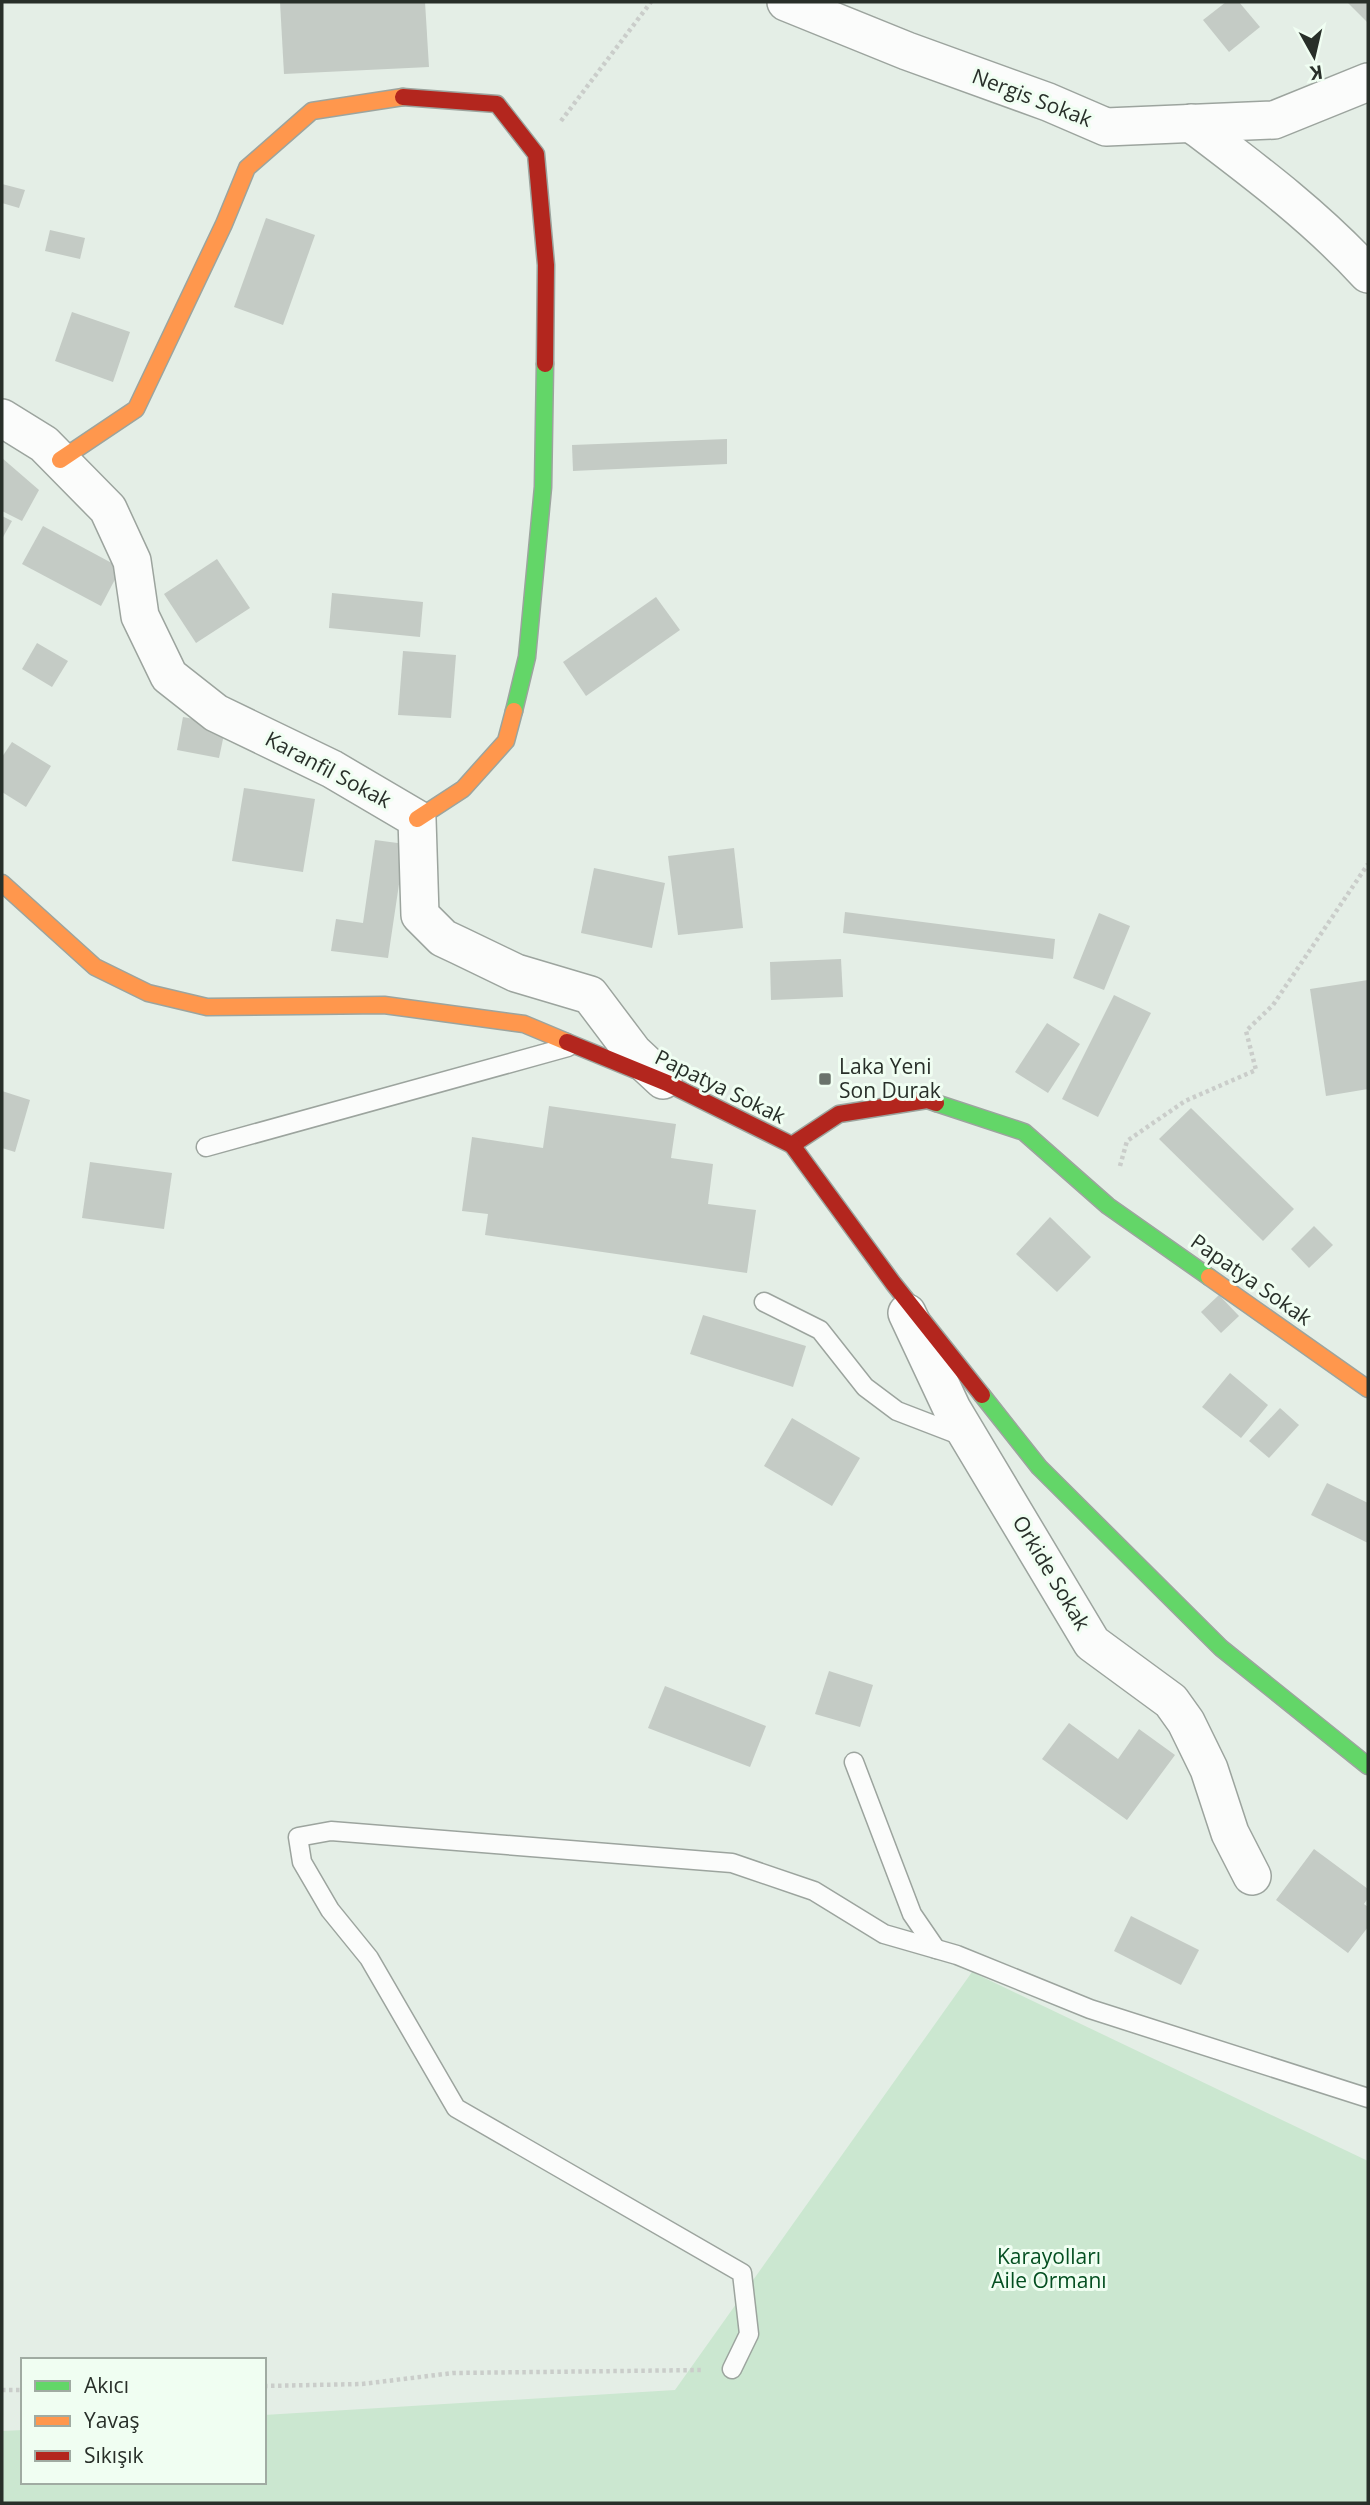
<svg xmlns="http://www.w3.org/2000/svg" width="1370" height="2505" font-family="'Open Sans',sans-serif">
	<rect width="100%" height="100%" fill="#e4eee6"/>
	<polygon fill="#cbe7d0" points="972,1972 1368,2161 1368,2503 2,2503 2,2431 23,2430 23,2482 264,2482 264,2415 675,2390"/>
	<g fill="#c4cbc5">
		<polygon points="280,2 425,2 429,67 284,74"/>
		<polygon points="1226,2 1239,2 1260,27 1229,52 1203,20"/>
		<polygon points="1347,2 1368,2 1368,23"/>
		<polygon points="2,184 25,190 19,208 2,203"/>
		<polygon points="266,218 315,235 283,325 234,307"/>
		<polygon points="50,230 85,238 80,259 45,251"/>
		<polygon points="72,312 130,332 113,382 55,361"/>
		<polygon points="727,439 727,464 573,471 572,445"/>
		<polygon points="2,458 39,490 22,521 2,511"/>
		<polygon points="2,516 12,521 2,539"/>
		<polygon points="43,526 121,568 101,606 22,564"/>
		<polygon points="217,559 250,608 196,643 164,594"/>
		<polygon points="332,593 423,602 420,637 329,628"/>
		<polygon points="656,597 680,630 586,696 563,662"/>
		<polygon points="37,643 68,661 52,687 22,669"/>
		<polygon points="403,651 456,655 451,718 398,715"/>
		<polygon points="183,717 226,725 219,758 177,750"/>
		<polygon points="12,742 51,766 26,807 2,792 2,757"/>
		<polygon points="244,788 315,799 303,872 232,861"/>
		<polygon points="375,840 405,844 388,958 331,951 336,919 363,923"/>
		<polygon points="734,848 743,928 678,935 668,856"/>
		<polygon points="594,868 665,883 652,948 581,933"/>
		<polygon points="845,912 1055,939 1053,959 843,933"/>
		<polygon points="1099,913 1130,926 1104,990 1073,978"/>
		<polygon points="841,959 843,997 771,1000 770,962"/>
		<polygon points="1368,980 1368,1089 1326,1096 1310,989"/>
		<polygon points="1114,995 1151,1013 1098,1117 1062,1099"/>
		<polygon points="1047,1023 1080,1044 1048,1093 1015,1072"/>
		<polygon points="2,1091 30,1100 15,1152 2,1148"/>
		<polygon points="549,1106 676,1124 671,1158 713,1164 708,1204 756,1210 747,1273 485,1235 488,1214 462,1211 472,1137 543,1148"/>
		<polygon points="1191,1108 1294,1209 1263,1241 1159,1139"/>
		<polygon points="90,1162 172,1173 164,1229 82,1218"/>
		<polygon points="1050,1217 1091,1257 1057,1292 1016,1254"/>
		<polygon points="1314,1226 1333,1245 1309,1268 1291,1249"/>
		<polygon points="1219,1295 1239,1316 1221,1333 1201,1312"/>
		<polygon points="703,1315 806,1346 793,1387 690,1354"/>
		<polygon points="1230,1373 1268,1405 1241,1438 1202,1407"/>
		<polygon points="1280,1408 1299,1425 1269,1458 1249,1441"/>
		<polygon points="792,1418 860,1458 832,1506 764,1466"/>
		<polygon points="1327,1483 1368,1503 1368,1543 1311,1515"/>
		<polygon points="829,1671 873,1685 860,1727 815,1714"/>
		<polygon points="665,1686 766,1726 750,1767 648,1728"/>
		<polygon points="1069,1723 1118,1759 1139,1729 1175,1755 1127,1820 1042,1759"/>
		<polygon points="1314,1849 1368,1889 1368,1898 1364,1904 1368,1907 1368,1927 1348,1953 1276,1900"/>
		<polygon points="1131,1916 1199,1950 1181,1985 1114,1951"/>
	</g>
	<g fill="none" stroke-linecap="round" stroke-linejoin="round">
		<defs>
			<g id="lane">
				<polyline points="206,1147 568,1047"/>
				<polyline points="764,1302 820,1330 865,1387 897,1411 962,1436"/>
				<polyline points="854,1762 912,1914 936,1949"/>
				<polyline points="732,2369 749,2334 742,2273 456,2108 369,1958 330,1910 302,1862 298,1837 331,1831 732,1863 814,1891 884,1934 957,1955 1090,2009 1368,2098"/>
			</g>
			<g id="street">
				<polyline points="786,2 907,51 1048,102 1106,127 1274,120 1368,82"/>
				<path d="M 1191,123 C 1253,170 1315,216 1368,274"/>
				<polyline points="2,418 44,444 108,509 132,561 140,616 169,676 216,713 332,769 417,819 420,915 443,938 460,946 516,973 590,995 633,1052 663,1080"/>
				<polyline points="907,1313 952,1409 1092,1643 1171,1701 1186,1722 1209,1769 1230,1833 1252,1876"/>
			</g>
			<g id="fast">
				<polyline points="514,711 527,657 543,487 545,364"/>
				<polyline points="936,1103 1024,1132 1108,1206 1209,1277"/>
				<polyline points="982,1395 1039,1467 1221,1648 1368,1766"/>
			</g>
			<g id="slow">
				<polyline points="60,460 136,409 224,224 247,168 312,111 403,97"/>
				<polyline points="417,819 463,789 506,741 514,711"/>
				<polyline points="2,883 95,967 148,993 207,1007 384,1005 524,1024 567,1042"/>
				<polyline points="1209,1277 1368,1389"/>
			</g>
			<g id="jam">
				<polyline points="403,97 497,104 536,154 546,265 545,364"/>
				<polyline points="567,1042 667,1083 792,1145 839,1114 927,1100 936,1103"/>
				<polyline points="792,1145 893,1283 982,1395"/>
			</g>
		</defs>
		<use href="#lane" stroke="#9ca49e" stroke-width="21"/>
		<use href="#street" stroke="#9ca49e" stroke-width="40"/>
		<use href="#fast" stroke="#9ca49e" stroke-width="19"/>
		<use href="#slow" stroke="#9ca49e" stroke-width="19"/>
		<use href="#jam" stroke="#9ca49e" stroke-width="19"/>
		<g stroke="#cacdca" stroke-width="4.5" stroke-dasharray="3.5 3.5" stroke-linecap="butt">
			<polyline points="561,121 651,2"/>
			<polyline points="1120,1166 1127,1141 1185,1101 1256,1070 1246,1031 1273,1005 1368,864"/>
			<polyline points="264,2386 362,2384 453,2373 704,2370"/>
			<polyline points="2,2390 23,2390"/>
		</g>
		<use href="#lane" stroke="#fbfcfb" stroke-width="18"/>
		<use href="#street" stroke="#fbfcfb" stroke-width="37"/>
		<use href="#fast" stroke="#63d668" stroke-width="16"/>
		<use href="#slow" stroke="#ff974d" stroke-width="16"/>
		<use href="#jam" stroke="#b3261e" stroke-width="16"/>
	</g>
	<rect fill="#6a726b" stroke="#f0fef2" stroke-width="2.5" x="818" y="1072" width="14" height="14" rx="3.5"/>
	<g text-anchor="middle" stroke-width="6" stroke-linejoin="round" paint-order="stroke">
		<g font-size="21" fill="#282f29" stroke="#f0fef2">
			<text transform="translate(1032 98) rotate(21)" y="7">Nergis Sokak</text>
			<text transform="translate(328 770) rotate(28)" y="7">Karanfil Sokak</text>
			<text transform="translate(720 1087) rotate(26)" y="7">Papatya Sokak</text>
			<text transform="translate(1251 1280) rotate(35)" y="7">Papatya Sokak</text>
			<text transform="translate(1051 1573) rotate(59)" y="7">Orkide Sokak</text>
		</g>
		<g font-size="21" fill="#282f29" stroke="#f0fef2" text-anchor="start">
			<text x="839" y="1074">Laka Yeni<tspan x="839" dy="24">Son Durak</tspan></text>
		</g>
		<g font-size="21" fill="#044f21" stroke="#f0fef2">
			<text x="1049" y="2264">Karayolları<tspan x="1049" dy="24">Aile Ormanı</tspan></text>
		</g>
	</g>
	<rect width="1370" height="2505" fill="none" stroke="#282f29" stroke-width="7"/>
	<rect x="21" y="2358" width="245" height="126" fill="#f0fef2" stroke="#a0aba2" stroke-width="2"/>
	<rect x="35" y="2381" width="35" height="10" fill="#63d668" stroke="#a0aba2" stroke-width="2"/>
	<text x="84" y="2393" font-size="21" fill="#282f29">Akıcı</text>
	<rect x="35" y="2416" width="35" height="10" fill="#ff974d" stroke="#a0aba2" stroke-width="2"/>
	<text x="84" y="2428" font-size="21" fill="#282f29">Yavaş</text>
	<rect x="35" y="2451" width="35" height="10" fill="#b3261e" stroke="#a0aba2" stroke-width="2"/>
	<text x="84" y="2463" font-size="21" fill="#282f29">Sıkışık</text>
	<g transform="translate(1314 56) rotate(172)" stroke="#f0fef2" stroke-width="5" paint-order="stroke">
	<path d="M0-5L12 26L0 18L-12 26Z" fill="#282f29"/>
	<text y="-10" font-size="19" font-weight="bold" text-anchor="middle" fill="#282f29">K</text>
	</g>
</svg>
